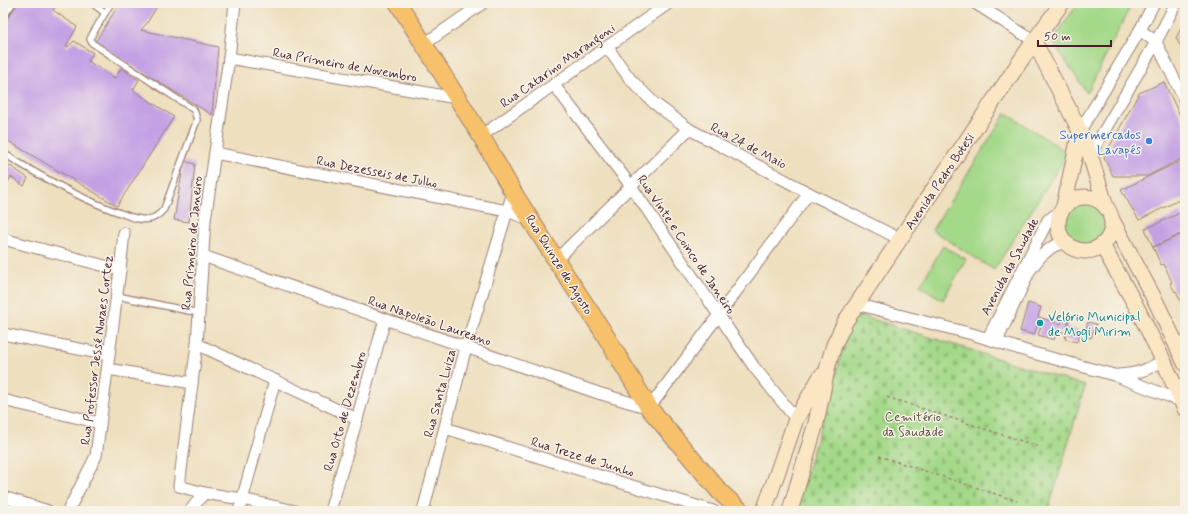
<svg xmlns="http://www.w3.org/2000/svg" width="1188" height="514" font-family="Mynerve,sans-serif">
	<defs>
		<pattern id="cemetery-stones" width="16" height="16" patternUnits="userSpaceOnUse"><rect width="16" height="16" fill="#a4d989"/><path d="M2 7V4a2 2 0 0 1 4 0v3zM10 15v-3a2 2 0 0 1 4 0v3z" fill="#8fba76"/></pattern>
	</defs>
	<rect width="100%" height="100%" fill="#f7f3e8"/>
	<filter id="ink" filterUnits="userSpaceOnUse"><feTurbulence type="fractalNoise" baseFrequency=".025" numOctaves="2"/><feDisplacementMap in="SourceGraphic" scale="8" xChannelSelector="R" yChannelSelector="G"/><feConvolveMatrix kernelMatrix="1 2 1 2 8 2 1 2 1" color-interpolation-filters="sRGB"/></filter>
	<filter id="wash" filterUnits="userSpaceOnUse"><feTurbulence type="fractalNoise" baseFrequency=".012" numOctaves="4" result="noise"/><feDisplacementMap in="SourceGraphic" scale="16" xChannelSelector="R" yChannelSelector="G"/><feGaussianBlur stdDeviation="0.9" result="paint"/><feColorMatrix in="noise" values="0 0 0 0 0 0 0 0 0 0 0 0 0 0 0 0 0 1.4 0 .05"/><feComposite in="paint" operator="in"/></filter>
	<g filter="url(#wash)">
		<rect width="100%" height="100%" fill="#eedfbe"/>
		<g fill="#a4d989" stroke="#777c5a">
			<polygon points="1078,3 1132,3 1087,93 1052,41"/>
			<polygon points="1006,113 1068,153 994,270 932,230"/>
			<circle cx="1084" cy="223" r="22"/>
			<polygon points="943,246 966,259 943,300 920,286"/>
		</g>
		<polygon fill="url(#cemetery-stones)" stroke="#777c5a" points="859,315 1085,386 1048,511 795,511 837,371 848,328"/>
		<g id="blocks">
			<g fill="#c39fe4">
				<polygon points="18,3 57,3 53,10 77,27 66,46 68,47 74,41 93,53 88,61 115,78 121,68 139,80 133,90 174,117 117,206 3,138 3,25"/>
				<polygon points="120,3 159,3 147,23 141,30 218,47 212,115 95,42"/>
				<polygon points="1185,20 1185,45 1181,47 1176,38"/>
				<polygon points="1185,50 1185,56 1183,57 1182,52"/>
				<polygon points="1164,82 1185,126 1185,157 1147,176 1113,176 1104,157 1139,93"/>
				<polygon points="1185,159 1185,197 1139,220 1121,190"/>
				<polygon points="184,161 195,164 189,222 174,220"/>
				<polygon points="9,165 28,178 24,186 11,177 8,182 3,179 3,174"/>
				<polygon points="1180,213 1185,224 1185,232 1153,247 1145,229"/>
				<polygon points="1185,233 1185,310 1176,291 1175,292 1170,283 1172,282 1164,264 1161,265 1153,247"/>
				<polygon points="1028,303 1041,307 1038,317 1061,324 1064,314 1070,316 1067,327 1085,333 1088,322 1096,324 1091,338 1080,334 1077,342 1065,339 1066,333 1057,330 1054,340 1038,335 1041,327 1037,326 1034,335 1020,331"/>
			</g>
		</g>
	</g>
	<g filter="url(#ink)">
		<use href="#blocks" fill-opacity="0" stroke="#9c7f74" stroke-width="1"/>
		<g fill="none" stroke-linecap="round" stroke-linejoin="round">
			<defs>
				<g id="service">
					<polyline points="92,3 105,13"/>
					<polyline points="3,17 13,3"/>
					<path d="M 3,153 C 41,177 80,199 123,214 C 131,217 140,221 149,219 C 156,218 160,214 164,209 L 197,120 L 194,110 L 92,43 L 90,39 L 92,35 L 111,3"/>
					<polyline points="117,296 199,313"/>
				</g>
				<g id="minor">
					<polyline points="235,3 229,58 205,220 197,344 179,486 204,493 242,499 295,511"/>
					<polyline points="975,3 1034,41"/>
					<polyline points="1140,30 1156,42 1185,101"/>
					<polyline points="423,45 483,3"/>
					<polyline points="607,47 630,79 654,103 689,129 809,193 900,239"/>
					<polyline points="229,58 456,98"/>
					<polyline points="554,85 631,186 754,367 796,419"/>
					<polyline points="1080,131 1140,30 1154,3"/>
					<polyline points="481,136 669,3"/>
					<polyline points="215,153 507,211 531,220"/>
					<polyline points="1090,155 1156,42 1176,3"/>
					<polyline points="3,239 120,270"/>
					<polyline points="203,256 598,393 649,408 718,316 809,193"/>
					<polyline points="556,260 689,129"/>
					<polyline points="856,304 972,334 1033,353 1114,375 1181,401"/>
					<polyline points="3,334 109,355"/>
					<polyline points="988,338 1048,220 1061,211"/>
					<polyline points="997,341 1030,270 1041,256 1052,247 1064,242"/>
					<polyline points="197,344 357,419"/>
					<polyline points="108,369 192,383"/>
					<path d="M 1118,375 C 1136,374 1149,370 1163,360"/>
					<polyline points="3,400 100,423"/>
					<polyline points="445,428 713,511"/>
					<polyline points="3,497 48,511"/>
					<polyline points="68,511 96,456 120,270 124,233"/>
					<polyline points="190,511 204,493"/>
					<polyline points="239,511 275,380"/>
					<polyline points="330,511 357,419 385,319"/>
					<polyline points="423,511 466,347 513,192"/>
				</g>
				<g id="secondary">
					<polyline points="1034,41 1080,131 1090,155 1106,207"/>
					<circle cx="1085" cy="224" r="27"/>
					<polyline points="1064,206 1080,131"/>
					<polyline points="1111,218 1156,302 1185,363"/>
					<polyline points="1102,245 1135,304 1163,360 1185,409"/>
					<polyline points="764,511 796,419 821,376"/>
					<polyline points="790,511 816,423 828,365 834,345 845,322 900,239 1034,41 1062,3"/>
				</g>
				<polyline id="primary" points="398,3 481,136 513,192 556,260 602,330 649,408 720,492 741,511"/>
			</defs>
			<use href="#service" stroke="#9c7f74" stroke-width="8"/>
			<use href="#minor" stroke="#9c7f74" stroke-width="13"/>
			<use href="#secondary" stroke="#9c7f74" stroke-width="17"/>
			<use href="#primary" stroke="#9c7f74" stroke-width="19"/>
			<g stroke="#9c7f74" stroke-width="1.5" stroke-dasharray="3 3" stroke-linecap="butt">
				<polyline points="887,397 1040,447"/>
				<polyline points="879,456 1017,501"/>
			</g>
			<use href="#service" stroke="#fff" stroke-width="5.5"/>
			<use href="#minor" stroke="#fff" stroke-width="11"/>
			<use href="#secondary" stroke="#fbe6c4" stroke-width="15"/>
			<use href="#primary" stroke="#f6c16b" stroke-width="17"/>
		</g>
	</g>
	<circle fill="#3f7fe0" stroke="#f7f3e8" stroke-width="1.5" cx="1149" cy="141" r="4"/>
	<circle fill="#0f9aa8" stroke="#f7f3e8" stroke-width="1.5" cx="1040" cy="323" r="4"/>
	<g text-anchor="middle" stroke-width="3" stroke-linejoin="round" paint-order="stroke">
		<g font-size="13" fill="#4a1f2b" stroke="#f7f3e8">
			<text transform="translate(345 64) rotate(10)" y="5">Rua Primeiro de Novembro</text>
			<text transform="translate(557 65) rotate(-35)" y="5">Rua Catarino Marangoni</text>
			<text transform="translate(749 145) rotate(28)" y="5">Rua 24 de Maio</text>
			<text transform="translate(377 171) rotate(11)" y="5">Rua Dezesseis de Julho</text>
			<text transform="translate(939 181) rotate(-56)" y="5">Avenida Pedro Botesi</text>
			<text transform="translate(191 243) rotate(-85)" y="5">Rua Primeiro de Janeiro</text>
			<text transform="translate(687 244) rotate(56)" y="5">Rua Vinte e Coinco de Janeiro</text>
			<text transform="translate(560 264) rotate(58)" y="5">Rua Quinze de Agosto</text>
			<text transform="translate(1009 266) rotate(-62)" y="5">Avenida da Saudade</text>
			<text transform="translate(430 320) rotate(19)" y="5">Rua Napoleão Laureano</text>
			<text transform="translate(96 350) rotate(-83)" y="5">Rua Professor Jessé Novaes Cortez</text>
			<text transform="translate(439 393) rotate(-75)" y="5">Rua Santa Luiza</text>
			<text transform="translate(344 411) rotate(-74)" y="5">Rua Oito de Dezembro</text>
			<text transform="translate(583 456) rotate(17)" y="5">Rua Treze de Junho</text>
		</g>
		<g font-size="13" fill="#366cbe" stroke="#f7f3e8" text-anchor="end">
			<text x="1141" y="139">Supermercados<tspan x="1141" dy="15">Lavapés</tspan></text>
		</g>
		<g font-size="13" fill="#0d838f" stroke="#f7f3e8" text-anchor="start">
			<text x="1048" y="321">Velório Municipal<tspan x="1048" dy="15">de Mogi Mirim</tspan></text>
		</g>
		<g font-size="13" fill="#604e42" stroke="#f7f3e8">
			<text x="913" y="421">Cemitério<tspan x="913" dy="15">da Saudade</tspan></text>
		</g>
	</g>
	<rect width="1188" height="514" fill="none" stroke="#f7f3e8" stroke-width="16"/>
	<path d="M1038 40v6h73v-6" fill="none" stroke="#4a1f2b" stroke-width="2"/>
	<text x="1044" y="40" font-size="12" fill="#4a1f2b" stroke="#f7f3e8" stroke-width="3" paint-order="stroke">50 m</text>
</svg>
